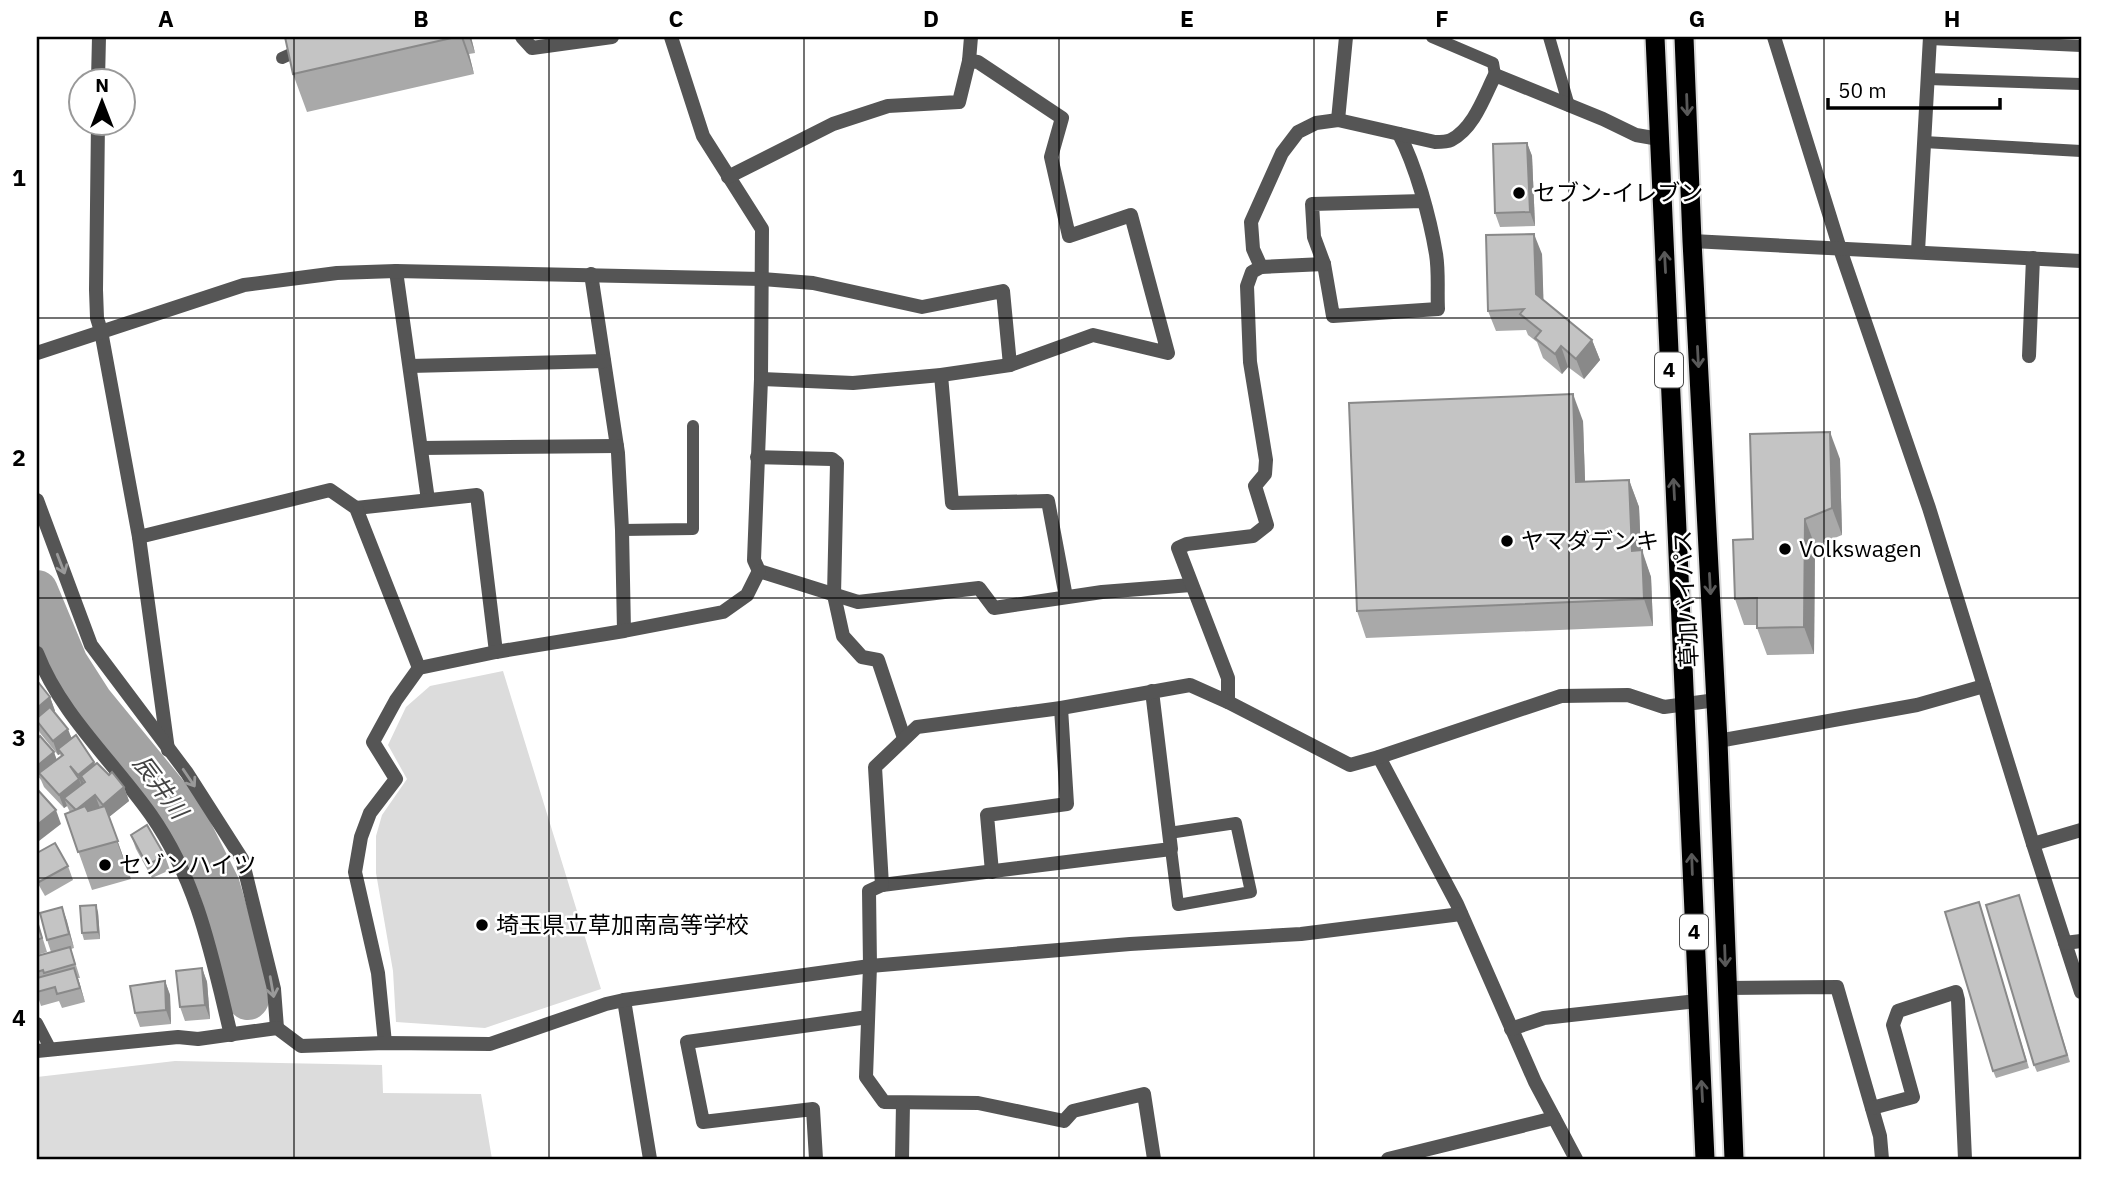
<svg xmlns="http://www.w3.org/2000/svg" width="2118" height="1196" font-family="'IBM Plex Sans','Noto Sans JP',sans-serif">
	<rect width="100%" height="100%" fill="#fff"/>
	<g fill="#dcdcdc">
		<polygon points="503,671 601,989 485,1028 396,1022 393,971 376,873 376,836 382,815 407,779 388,745 406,707 430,686"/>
		<polygon points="175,1061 382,1065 383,1093 481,1094 492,1159 37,1159 37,1077"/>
	</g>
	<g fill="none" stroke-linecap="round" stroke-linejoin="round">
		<polyline stroke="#a3a3a3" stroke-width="42" points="37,591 67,663 92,702 182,812 219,886 236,944 248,999"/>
		<defs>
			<g id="trunk">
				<polyline points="1655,37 1705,1159"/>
				<polyline points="1684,37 1692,241 1718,741 1734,1159"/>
			</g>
		</defs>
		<use href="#trunk" stroke="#dbdbdb" stroke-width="23"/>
		<g stroke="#555" stroke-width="12">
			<polyline points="1432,37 1493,63 1495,75"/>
			<polyline points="1549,37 1569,106"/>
			<polyline points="1930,39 2081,46"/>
			<polyline points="282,58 304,48"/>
			<polyline points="1928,79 2081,84"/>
			<polyline points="1924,142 2081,151"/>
			<polyline points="622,530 693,529 693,426"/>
			<polyline points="1169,833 1236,823 1251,892 1178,905 1171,849"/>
			<polyline points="37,1023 51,1050"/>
		</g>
		<g stroke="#555" stroke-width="14">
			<polyline points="522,37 532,48 612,37"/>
			<polyline points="671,37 703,136 762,229 761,379 754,560 759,571 858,602 979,588 994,608 1102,592 1191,585"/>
			<polyline points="1774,37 1840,249 1929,508 2033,844 2081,992"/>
			<polyline points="98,80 99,37"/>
			<polyline points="1338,120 1346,37"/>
			<polyline points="98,122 96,290 97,318 101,331 139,537 168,750"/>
			<path d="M 1399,134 C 1416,166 1430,218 1436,254 C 1439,272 1437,291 1438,309 L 1333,316 L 1324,264 L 1314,237 L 1312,204 L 1423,201"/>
			<polyline points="728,177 833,124 888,106 959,102 969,61 971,37"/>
			<polyline points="1692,241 2081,261"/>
			<polyline points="1918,251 1930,37"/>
			<path d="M 1261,267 L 1253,249 L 1251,222 L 1282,153 L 1298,132 L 1316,123 L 1338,120 L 1435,142 C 1440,142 1447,142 1451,140 C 1474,128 1484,97 1495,75 L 1603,119 L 1636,135 L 1659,139"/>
			<polyline points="396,271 428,500"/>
			<polyline points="591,274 618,453 622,530 624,631"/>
			<polyline points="37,353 244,285 337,273 396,271 762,279 813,283 922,307 1003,291 1010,365"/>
			<polyline points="2029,356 2033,258"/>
			<polyline points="410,366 604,361"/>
			<polyline points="941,375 952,503 1048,501 1066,597"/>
			<polyline points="761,379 853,383 941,375 1010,365 1093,335 1168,353 1131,215 1069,236 1051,157 1062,118 978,62 969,61"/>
			<polyline points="421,448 617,446"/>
			<polyline points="757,457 832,459 837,463 834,595 843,636 862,657 878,660 904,738"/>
			<polyline points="37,500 91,645 187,773 242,859 274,989 277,1028"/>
			<polyline points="356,508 477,495 496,652"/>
			<polyline points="139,537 330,490 356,508 419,668"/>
			<path d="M 37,653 C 61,715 113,761 151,815 C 198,882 212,957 231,1035"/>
			<polyline points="1152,691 1171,849 882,885 869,891 870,966 866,1077 884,1102 978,1103 1064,1121 1073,1111 1144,1094 1154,1159"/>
			<polyline points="1228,702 1228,678 1178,548 1187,544 1253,536 1267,525 1255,486 1265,474 1266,460 1250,362 1247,286 1252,272 1261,267 1324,264"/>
			<polyline points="1718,741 1917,705 1984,686"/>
			<polyline points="1379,757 1457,904 1535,1082 1576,1159"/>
			<polyline points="2033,844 2081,830"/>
			<polyline points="992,872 987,815 1067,804 1061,708"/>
			<polyline points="882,885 875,767 917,727 1061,708 1190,685 1228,702 1350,765 1379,757 1561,696 1628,695 1664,707 1716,700"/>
			<polyline points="2065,943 2081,941"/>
			<polyline points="1726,988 1837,987 1880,1136 1882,1159"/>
			<polyline points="624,1000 650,1159"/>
			<polyline points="1511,1029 1544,1018 1697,1001"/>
			<polyline points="385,1043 378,973 355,872 361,837 370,813 396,779 373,742 396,700 419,668 496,652 624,631 723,612 747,595 759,571"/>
			<polyline points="37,1051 178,1037 198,1039 277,1028 301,1046 385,1043 490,1044 606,1004 624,1000 870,966 1130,944 1301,934 1461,914"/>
			<polyline points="1872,1108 1913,1097 1893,1025 1898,1011 1956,992 1958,1000 1965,1159"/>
			<polyline points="816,1159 813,1109 703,1122 687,1042 868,1017"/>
			<polyline points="902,1159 903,1103"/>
			<polyline points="1388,1159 1554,1118"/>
		</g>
		<use href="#trunk" stroke="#000" stroke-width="19"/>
	</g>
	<g fill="#a9a9a9">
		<polygon points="285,37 471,37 475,53 469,54 474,74 307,112 293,74"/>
		<polygon points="1527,143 1532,156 1535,226 1500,227 1495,213"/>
		<polygon points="1542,254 1543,300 1592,340 1600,360 1584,379 1568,367 1562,374 1543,358 1537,342 1528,335 1526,330 1496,331 1488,311"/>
		<polygon points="1583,421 1585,482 1629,480 1639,507 1641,550 1651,577 1653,626 1366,638 1357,611"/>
		<polygon points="1840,459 1842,535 1815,546 1814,654 1767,655 1757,628 1757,625 1744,625 1735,599 1753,539"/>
		<polygon points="37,679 50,697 55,711 54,711 72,738 94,762 95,765 124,787 129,801 109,817 131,879 92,890 65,814 70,812 67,806 64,808 44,787 41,780 37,775 37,739 54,752 56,760 61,757 60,754 58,755 40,733 37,726"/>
		<polygon points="131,835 165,856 170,870 152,878 136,849"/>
		<polygon points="37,853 68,866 73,880 45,896 37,882"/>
		<polygon points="2019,895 2070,1062 2037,1072 2034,1065"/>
		<polygon points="62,907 74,948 71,949 80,978 78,978 85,1002 62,1008 59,1001 41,1006 37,994 37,956 51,952 47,940"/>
		<polygon points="1981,909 2029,1068 1996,1078 1993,1071"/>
		<polygon points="98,912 100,939 84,940 82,933"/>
		<polygon points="37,920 47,952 37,955"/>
		<polygon points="202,968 207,982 210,1019 185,1021 180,1007"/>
		<polygon points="165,981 170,995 171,1024 140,1027 135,1013"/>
	</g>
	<g fill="#898989">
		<polygon points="461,37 463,37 469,54 474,74"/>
		<polygon points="469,37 471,37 475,53"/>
		<polygon points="1527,143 1532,156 1535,226 1530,212"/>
		<polygon points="1534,234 1542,254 1544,315 1536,294"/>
		<polygon points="1592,340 1600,360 1584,379 1576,359"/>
		<polygon points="1561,346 1568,367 1562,374 1555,354"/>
		<polygon points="1573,394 1583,421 1586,509 1576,482"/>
		<polygon points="1830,432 1840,459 1842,535 1832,508"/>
		<polygon points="1629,480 1639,507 1642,577 1632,551"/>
		<polygon points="1805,519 1815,546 1814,654 1804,627"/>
		<polygon points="1642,550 1651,577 1653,626 1644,599"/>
		<polygon points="50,697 55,711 39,724 37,721 37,708"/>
		<polygon points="68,729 73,742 58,749 60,754 58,755 53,741"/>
		<polygon points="54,752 59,766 39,773 37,766"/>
		<polygon points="94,762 99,776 81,776 85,787 83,789 78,775"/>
		<polygon points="79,779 84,793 64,798 67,806 64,808 59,795"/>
		<polygon points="124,787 129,801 109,817 131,879 103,805"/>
		<polygon points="95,795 100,808 81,824 76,810"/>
		<polygon points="56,810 61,824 39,841 37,835 37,825"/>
		<polygon points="96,905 98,912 100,939 98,932"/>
		<polygon points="62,907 67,921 74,948 69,934"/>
		<polygon points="74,968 79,982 85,1002 80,988"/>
		<polygon points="202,968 207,982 210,1019 205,1005"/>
		<polygon points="165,981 170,995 171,1024 166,1010"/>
	</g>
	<g fill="#c4c4c4" stroke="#898989" stroke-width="2">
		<polygon points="285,37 456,37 293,74"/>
		<polygon points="1527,143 1530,212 1495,213 1493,144"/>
		<polygon points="1534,234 1536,294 1592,340 1576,359 1561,346 1555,354 1535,338 1541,331 1520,314 1524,309 1488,311 1486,235"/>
		<polygon points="1573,394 1576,482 1629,480 1632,551 1642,550 1644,599 1357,611 1349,403"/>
		<polygon points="1830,432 1832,508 1805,519 1804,627 1757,628 1757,598 1735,599 1733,540 1753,539 1750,434"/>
		<polygon points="38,682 50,697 37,708 37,683"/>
		<polygon points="50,707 68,729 53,741 37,721 37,718"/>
		<polygon points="76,735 94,762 78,775 70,766 79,779 59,795 39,773 63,755 58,749"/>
		<polygon points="40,736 54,752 37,766 37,739"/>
		<polygon points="97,763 109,775 112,772 124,787 103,805 95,795 76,810 64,798 85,782 81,776"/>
		<polygon points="37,789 56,810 37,825"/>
		<polygon points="85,806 88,811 105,806 118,841 78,852 65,814"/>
		<polygon points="147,825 165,856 147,865 131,835"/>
		<polygon points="55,843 68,866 39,882 37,877 37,853"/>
		<polygon points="2019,895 2067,1055 2034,1065 1986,905"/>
		<polygon points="1979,902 2026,1061 1993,1071 1945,912"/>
		<polygon points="96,905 98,932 82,933 80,906"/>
		<polygon points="62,907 69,934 47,940 40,913"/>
		<polygon points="37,921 42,938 37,940"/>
		<polygon points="70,947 75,964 44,973 43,970 37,972 37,956"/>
		<polygon points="74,968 80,988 57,994 55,987 37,992 37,978"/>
		<polygon points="202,968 205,1005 180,1007 176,971"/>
		<polygon points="165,981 166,1010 135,1013 130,986"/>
	</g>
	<defs><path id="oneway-shaft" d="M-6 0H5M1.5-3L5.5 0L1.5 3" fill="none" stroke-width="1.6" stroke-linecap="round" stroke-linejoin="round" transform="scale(1.75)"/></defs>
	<g stroke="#595959">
		<use href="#oneway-shaft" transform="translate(1687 105) rotate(88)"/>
		<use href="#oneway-shaft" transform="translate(1665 262) rotate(-93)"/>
		<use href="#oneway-shaft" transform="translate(1698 357) rotate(87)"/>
		<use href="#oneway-shaft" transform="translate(1674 489) rotate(-93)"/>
		<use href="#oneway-shaft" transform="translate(1710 584) rotate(87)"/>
		<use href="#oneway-shaft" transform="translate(1692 864) rotate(-92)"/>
		<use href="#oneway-shaft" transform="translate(1725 956) rotate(88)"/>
		<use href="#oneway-shaft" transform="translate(1702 1091) rotate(-93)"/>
	</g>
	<g stroke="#999">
		<use href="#oneway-shaft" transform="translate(61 564) rotate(69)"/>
		<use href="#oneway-shaft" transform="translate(189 778) rotate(56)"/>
		<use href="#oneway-shaft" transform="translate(272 987) rotate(80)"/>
	</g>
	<path fill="none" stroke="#000" stroke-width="2" stroke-opacity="0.55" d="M 294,37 L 294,1159M 549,37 L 549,1159M 804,37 L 804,1159M 1059,37 L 1059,1159M 1314,37 L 1314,1159M 1569,37 L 1569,1159M 1824,37 L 1824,1159M 37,318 L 2081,318M 37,598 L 2081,598M 37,878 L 2081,878"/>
	<g fill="#000" stroke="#fff" stroke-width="2.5">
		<circle cx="1519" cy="193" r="7"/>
		<circle cx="1507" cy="541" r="7"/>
		<circle cx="1785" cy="549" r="7"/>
		<circle cx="105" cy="865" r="7"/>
		<circle cx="482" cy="925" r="7"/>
	</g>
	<g text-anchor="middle" stroke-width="5" stroke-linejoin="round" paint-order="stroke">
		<g fill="#fff" stroke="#4c4c4c" stroke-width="2">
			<rect x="1655" y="352.5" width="28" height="35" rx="5"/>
			<rect x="1680" y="914.5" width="28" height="35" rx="5"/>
		</g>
		<g font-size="21" font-weight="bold" fill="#000">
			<text x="1669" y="377">4</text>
			<text x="1694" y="939">4</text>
		</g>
		<g font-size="23" fill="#000" stroke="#fff" text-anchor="start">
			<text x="1533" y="201">セブン-イレブン</text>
			<text x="1521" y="549">ヤマダデンキ</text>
			<text x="1799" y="557">Volkswagen</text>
			<text x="119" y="873">セゾンハイツ</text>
			<text x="496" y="933">埼玉県立草加南高等学校</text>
		</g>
		<g font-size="23" fill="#000" stroke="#fff">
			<text transform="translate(1686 599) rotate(-93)" y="8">草加バイパス</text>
		</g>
		<g font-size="24" font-style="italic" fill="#444" stroke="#fff">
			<text transform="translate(160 787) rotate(53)" y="8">辰井川</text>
		</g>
	</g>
	<rect width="2118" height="1196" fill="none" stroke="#ffffff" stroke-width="77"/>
	<g transform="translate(102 102)"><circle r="33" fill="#ffffff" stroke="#999999" stroke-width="2"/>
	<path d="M0-5L12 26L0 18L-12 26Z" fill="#000000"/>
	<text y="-10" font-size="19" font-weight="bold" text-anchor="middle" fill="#000000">N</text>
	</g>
	<path d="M1828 98v10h172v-10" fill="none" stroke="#000000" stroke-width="3.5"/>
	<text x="1838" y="98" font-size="21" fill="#000000" stroke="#ffffff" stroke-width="5" paint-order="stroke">50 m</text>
	<rect x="38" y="38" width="2042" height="1120" fill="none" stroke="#000" stroke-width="2.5"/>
	<g font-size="23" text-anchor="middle" font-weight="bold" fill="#000">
		<text x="166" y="27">A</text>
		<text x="421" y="27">B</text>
		<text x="676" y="27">C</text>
		<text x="931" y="27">D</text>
		<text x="1187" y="27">E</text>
		<text x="1442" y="27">F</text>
		<text x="1697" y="27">G</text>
		<text x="1952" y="27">H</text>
		<text x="19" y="186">1</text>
		<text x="19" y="466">2</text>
		<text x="19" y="746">3</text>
		<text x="19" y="1026">4</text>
	</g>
</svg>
